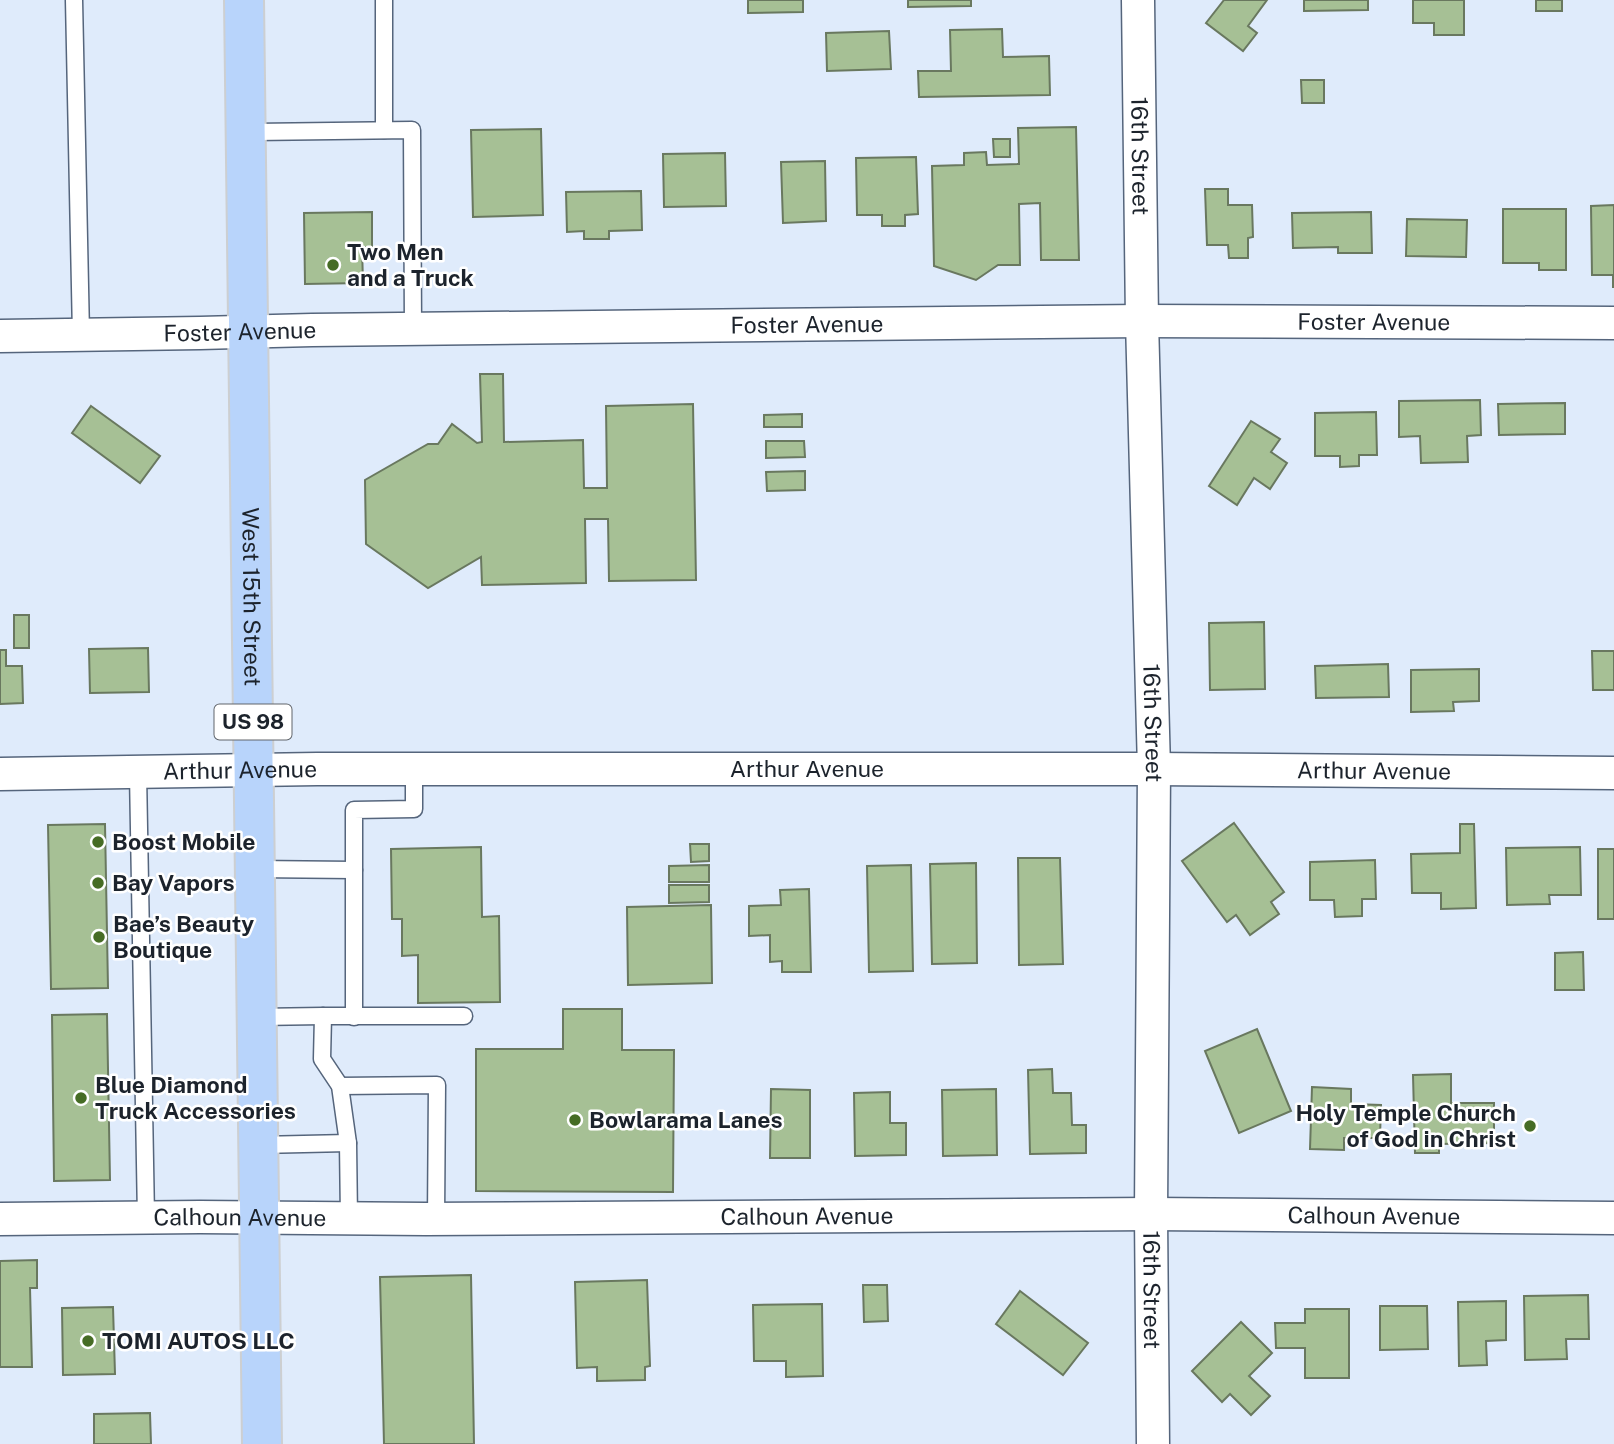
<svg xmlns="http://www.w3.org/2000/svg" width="1614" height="1444" font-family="'Public Sans',sans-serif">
	<rect width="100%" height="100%" fill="#dfebfb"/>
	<g fill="#a6c095" stroke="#69785f" stroke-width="2">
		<polygon points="748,0 803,0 803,12 748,13"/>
		<polygon points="908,0 971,0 971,6 908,7"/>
		<polygon points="1224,0 1267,0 1248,26 1257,33 1243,51 1206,23"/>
		<polygon points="1304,0 1368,0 1368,10 1304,11"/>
		<polygon points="1413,0 1464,0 1464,35 1434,35 1434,23 1413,23"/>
		<rect x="1536" y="0" width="26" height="11"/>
		<polygon points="1002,29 1003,57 1049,56 1050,95 919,97 918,71 951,71 950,30"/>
		<polygon points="889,31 891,69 827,71 826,33"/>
		<polygon points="1301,80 1324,80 1324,103 1302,103"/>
		<polygon points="1076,127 1079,260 1041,260 1040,203 1019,204 1020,265 998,265 976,280 934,266 932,166 964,165 964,153 986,152 987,165 1019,164 1018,128"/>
		<polygon points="541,129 543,215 473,217 471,130"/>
		<polygon points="993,139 1010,139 1010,157 994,157"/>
		<polygon points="725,153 726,206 664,207 663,154"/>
		<polygon points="916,157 918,214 905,215 905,226 882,226 882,215 857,215 856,158"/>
		<polygon points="825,161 826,221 783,223 781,162"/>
		<polygon points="1205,189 1228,189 1228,205 1252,205 1253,237 1248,238 1248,258 1229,258 1228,245 1207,245"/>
		<polygon points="641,191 642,230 609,231 609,239 584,239 584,231 567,232 566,192"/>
		<polygon points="1614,205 1614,287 1613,287 1613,275 1592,275 1591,206"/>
		<polygon points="1503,209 1566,209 1566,270 1539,270 1539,263 1503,263"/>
		<polygon points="372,212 372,247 362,247 363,283 305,284 304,213"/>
		<polygon points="1371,212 1372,253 1338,253 1338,247 1293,248 1292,213"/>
		<polygon points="1407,219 1467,220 1466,257 1406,256"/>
		<polygon points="480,374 503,374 504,442 583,440 584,488 607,488 606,406 693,404 696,580 609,581 608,519 585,519 586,583 482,585 481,557 428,588 366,544 365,480 428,444 438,444 452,424 477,443 482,442"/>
		<polygon points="1480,400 1481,435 1467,436 1468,462 1421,463 1420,436 1399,437 1399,401"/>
		<polygon points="1565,403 1565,434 1499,435 1498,404"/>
		<polygon points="91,406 160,456 140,483 72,433"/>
		<polygon points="1376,412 1377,455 1359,455 1359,466 1340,467 1340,456 1315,456 1315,413"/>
		<polygon points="802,414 802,427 764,427 764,415"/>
		<polygon points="1251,421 1280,439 1271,452 1287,463 1270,489 1254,478 1237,505 1209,486"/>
		<polygon points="766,441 804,441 805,457 766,458"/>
		<polygon points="805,471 805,490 767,491 766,472"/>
		<rect x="14" y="615" width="15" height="33"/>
		<polygon points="1264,622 1265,689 1210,690 1209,623"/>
		<polygon points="148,648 149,692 90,693 89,649"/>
		<polygon points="0,650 6,650 6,666 22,666 23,703 0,704"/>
		<polygon points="1592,651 1614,651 1614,690 1593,690"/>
		<polygon points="1388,664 1389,697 1316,698 1315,666"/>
		<polygon points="1479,669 1479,701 1453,702 1454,711 1411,712 1411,670"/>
		<polygon points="1234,823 1284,892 1271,902 1279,914 1250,935 1236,915 1227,922 1182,861"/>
		<polygon points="105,824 108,988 51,989 48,825"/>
		<polygon points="1460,824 1474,824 1476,908 1441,909 1441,893 1412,893 1411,854 1460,853"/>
		<polygon points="690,844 709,844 709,861 691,862"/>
		<polygon points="481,847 482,917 499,916 500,1002 418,1003 418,955 402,956 402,919 392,919 391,849"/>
		<polygon points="1580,847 1581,895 1549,895 1550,904 1507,905 1506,848"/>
		<rect x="1598" y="849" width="16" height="70"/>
		<polygon points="1018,858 1060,858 1063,964 1019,965"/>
		<polygon points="1375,860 1376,899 1362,899 1362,916 1335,917 1334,900 1310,900 1310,862"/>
		<polygon points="976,863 977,963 932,964 930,864"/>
		<polygon points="709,865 709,882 669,882 669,866"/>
		<polygon points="911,865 913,971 869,972 867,866"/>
		<polygon points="669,885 709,885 709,902 669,903"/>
		<polygon points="809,889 811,972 782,972 782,961 770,962 770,935 749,936 749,906 781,905 780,890"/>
		<polygon points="711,905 712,983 628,985 627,907"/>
		<polygon points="1583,952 1584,990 1555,990 1555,953"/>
		<polygon points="563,1009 622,1009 622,1050 674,1050 673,1192 476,1191 476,1049 563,1049"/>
		<polygon points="107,1014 110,1180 54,1181 52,1015"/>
		<polygon points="1257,1029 1291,1111 1239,1133 1205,1051"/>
		<polygon points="1052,1069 1053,1093 1071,1093 1072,1125 1086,1125 1086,1153 1030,1154 1028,1070"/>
		<polygon points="1451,1074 1451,1103 1494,1103 1494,1143 1439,1144 1439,1153 1415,1153 1413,1075"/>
		<polygon points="1312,1087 1351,1089 1351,1104 1381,1105 1380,1138 1344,1138 1344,1150 1310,1149"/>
		<polygon points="771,1089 810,1090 810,1158 770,1158"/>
		<polygon points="996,1089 997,1155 943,1156 942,1090"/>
		<polygon points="890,1092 890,1123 906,1123 906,1155 855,1156 854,1093"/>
		<polygon points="37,1260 37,1288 30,1288 32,1367 0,1367 0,1261"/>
		<polygon points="471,1275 474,1444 384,1444 380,1277"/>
		<polygon points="647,1280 650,1366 645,1367 645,1380 597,1381 597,1367 577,1368 575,1282"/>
		<polygon points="863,1285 887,1285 888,1321 864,1322"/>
		<polygon points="1020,1291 1088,1343 1063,1375 996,1324"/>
		<polygon points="1588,1295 1589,1339 1566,1339 1567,1359 1525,1360 1524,1296"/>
		<polygon points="1506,1301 1506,1340 1486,1341 1487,1365 1459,1366 1458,1302"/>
		<polygon points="822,1304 823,1376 786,1377 786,1361 754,1361 753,1305"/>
		<polygon points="1380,1306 1427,1306 1428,1349 1380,1350"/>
		<polygon points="113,1307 115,1374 63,1375 62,1308"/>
		<polygon points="1305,1309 1349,1309 1349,1378 1305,1378 1305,1348 1276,1348 1275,1323 1305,1323"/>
		<polygon points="1241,1322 1272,1353 1249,1376 1270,1396 1251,1415 1230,1394 1222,1402 1192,1371"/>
		<polygon points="150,1413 151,1444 94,1444 94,1414"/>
	</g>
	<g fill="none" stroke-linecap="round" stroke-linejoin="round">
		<defs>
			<g id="service">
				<polyline points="74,0 81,335"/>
				<polyline points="384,0 384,130"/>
				<polyline points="246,132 412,130 413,329"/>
				<polyline points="138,773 146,1218"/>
				<polyline points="255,869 354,870"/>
				<polyline points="257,1017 323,1016"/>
				<polyline points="354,1017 354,810 414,809 414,769"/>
				<polyline points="340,1086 437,1085 436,1219"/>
				<polyline points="259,1145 348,1143"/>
				<polyline points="349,1219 348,1143 340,1086 322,1059 323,1016 464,1016"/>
			</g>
			<g id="minor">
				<path id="s1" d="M 1138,0 L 1142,321 L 1154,769 L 1151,1214 L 1153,1444"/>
				<path id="s2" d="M 0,336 L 200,333 L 312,330 L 1142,321 L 1614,323"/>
				<path id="s3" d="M 0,774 L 317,769 L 1154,769 L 1614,773"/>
				<path id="s4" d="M 0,1219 L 200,1217 L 426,1219 L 1151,1214 L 1614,1218"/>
			</g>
			<g id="trunk">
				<path id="s5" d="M 244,0 L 262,1444"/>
			</g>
		</defs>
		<use href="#service" stroke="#55657c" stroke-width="19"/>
		<use href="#minor" stroke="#55657c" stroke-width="35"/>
		<use href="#trunk" stroke="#cdcfd1" stroke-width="42"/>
		<use href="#service" stroke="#fff" stroke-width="16"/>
		<use href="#minor" stroke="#fff" stroke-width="32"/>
		<use href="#trunk" stroke="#b8d4fb" stroke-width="38"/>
	</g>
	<g fill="#466c25" stroke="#fff" stroke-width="2.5">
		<circle cx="333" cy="265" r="7"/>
		<circle cx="98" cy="842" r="7"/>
		<circle cx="98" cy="883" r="7"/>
		<circle cx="99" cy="937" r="7"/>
		<circle cx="81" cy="1098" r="7"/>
		<circle cx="575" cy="1120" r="7"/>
		<circle cx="1530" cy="1126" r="7"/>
		<circle cx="88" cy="1341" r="7"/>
	</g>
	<g text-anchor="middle" stroke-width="5" stroke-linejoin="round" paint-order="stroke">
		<rect fill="#fff" stroke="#60656b" stroke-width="2" x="214.5" y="704.5" width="77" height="35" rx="5"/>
		<g font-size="21" font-weight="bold" fill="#1c232c">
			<text x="253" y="729">US 98</text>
		</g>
		<g font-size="23" fill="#1c232c" stroke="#fff">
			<text dy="8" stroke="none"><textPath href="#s1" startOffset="156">16th Street</textPath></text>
			<text dy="8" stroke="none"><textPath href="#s2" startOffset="1374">Foster Avenue</textPath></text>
			<text dy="8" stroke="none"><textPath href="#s2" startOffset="807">Foster Avenue</textPath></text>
			<text dy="8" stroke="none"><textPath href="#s2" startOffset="240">Foster Avenue</textPath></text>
			<text dy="8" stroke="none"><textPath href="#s5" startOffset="597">West 15th Street</textPath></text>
			<text dy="8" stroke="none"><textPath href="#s1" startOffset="723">16th Street</textPath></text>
			<text dy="8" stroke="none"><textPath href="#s3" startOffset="807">Arthur Avenue</textPath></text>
			<text dy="8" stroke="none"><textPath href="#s3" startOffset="240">Arthur Avenue</textPath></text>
			<text dy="8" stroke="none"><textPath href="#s3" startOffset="1374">Arthur Avenue</textPath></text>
			<text dy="8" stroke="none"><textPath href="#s4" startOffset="1374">Calhoun Avenue</textPath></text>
			<text dy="8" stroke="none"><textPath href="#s4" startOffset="807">Calhoun Avenue</textPath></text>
			<text dy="8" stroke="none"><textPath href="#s4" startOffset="240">Calhoun Avenue</textPath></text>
			<text dy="8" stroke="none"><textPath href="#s1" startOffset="1290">16th Street</textPath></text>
		</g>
		<g font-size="23" font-weight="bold" fill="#1c232c" stroke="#fff" text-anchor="start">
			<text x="347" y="260">Two Men<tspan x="347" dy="26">and a Truck</tspan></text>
			<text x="112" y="850">Boost Mobile</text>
			<text x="112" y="891">Bay Vapors</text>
			<text x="113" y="932">Bae’s Beauty<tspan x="113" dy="26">Boutique</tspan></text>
			<text x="95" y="1093">Blue Diamond<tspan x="95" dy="26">Truck Accessories</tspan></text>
			<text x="1516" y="1121" text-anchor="end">Holy Temple Church<tspan x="1516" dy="26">of God in Christ</tspan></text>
			<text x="589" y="1128">Bowlarama Lanes</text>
			<text x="102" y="1349">TOMI AUTOS LLC</text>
		</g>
	</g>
</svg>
